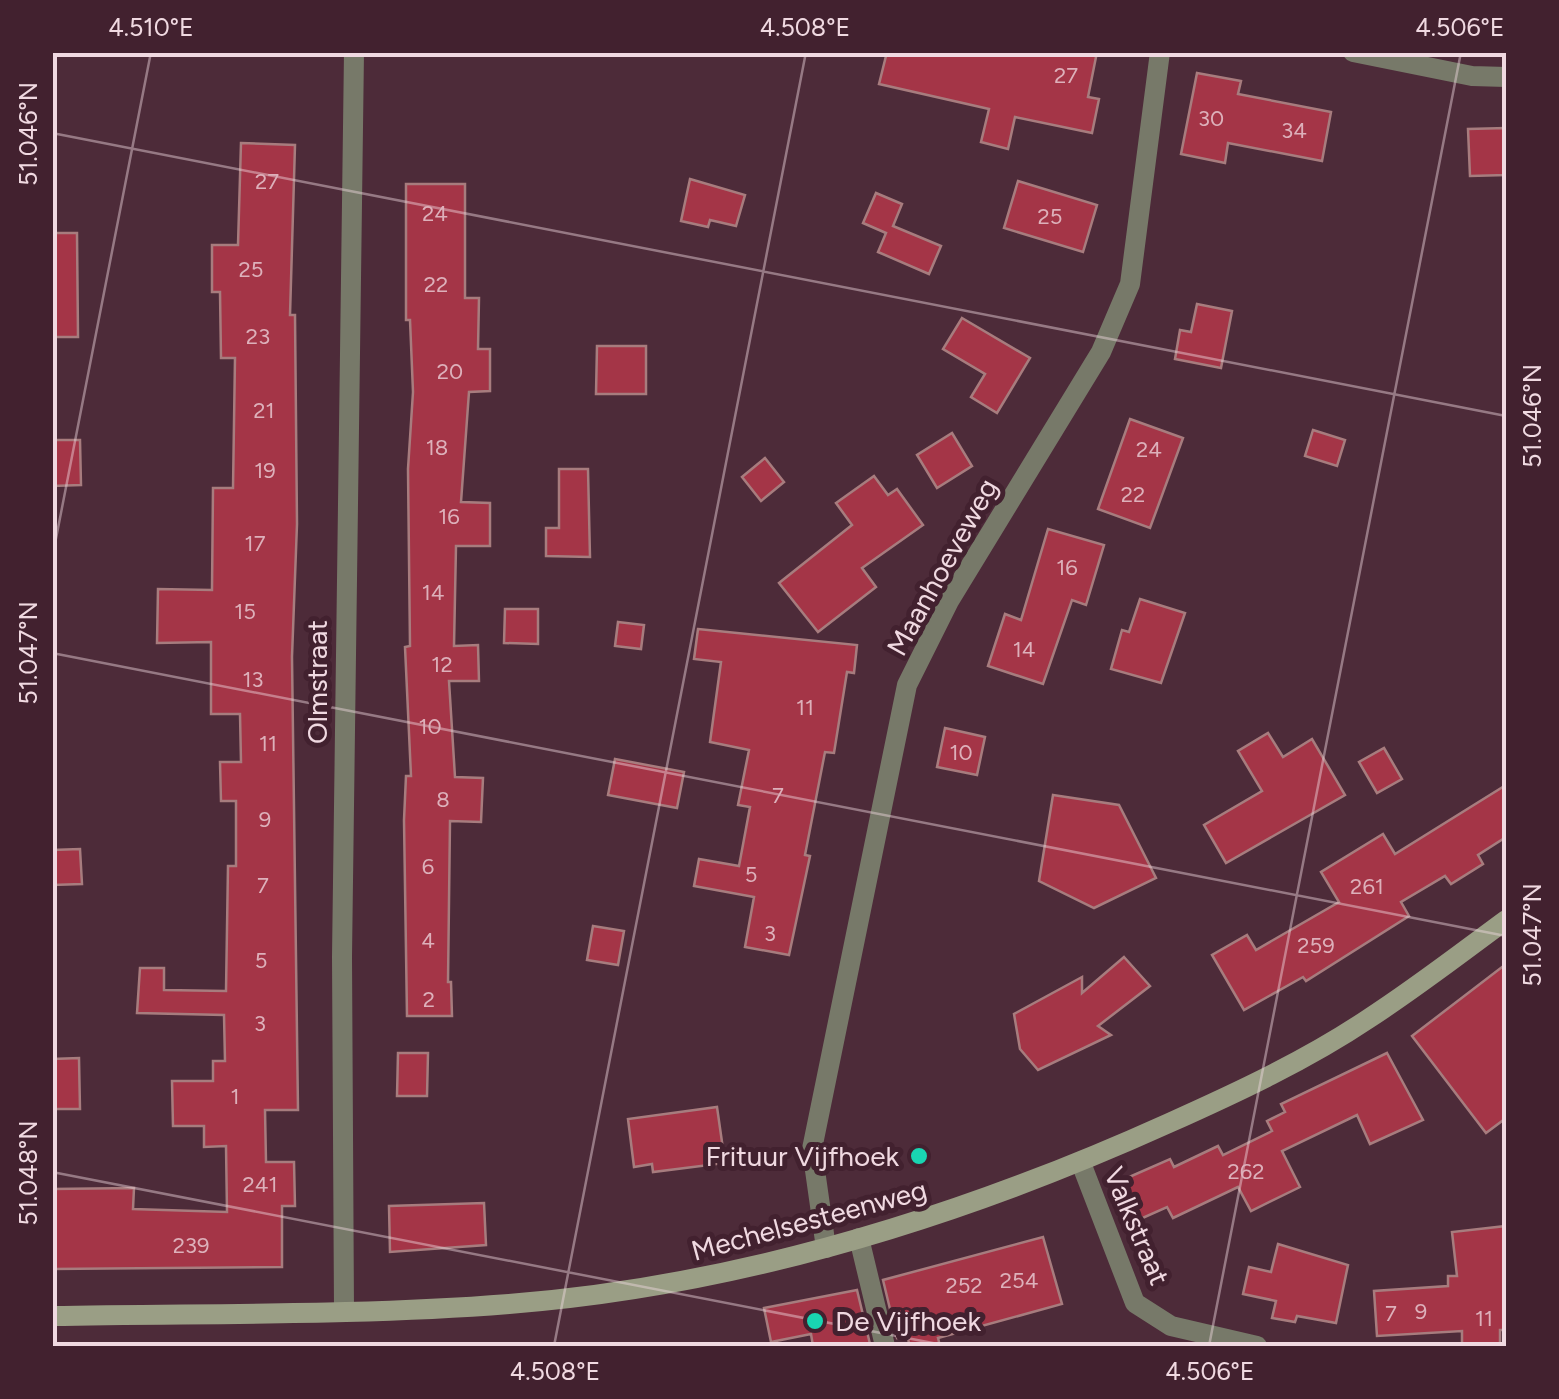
<svg xmlns="http://www.w3.org/2000/svg" width="1559" height="1399" font-family="Figtree,sans-serif">
	<rect width="100%" height="100%" fill="#4d2b39"/>
	<g fill="#a43547" stroke="#a77c7e" stroke-width="2.5">
		<polygon points="887,52 1097,52 1088,97 1099,99 1092,133 1015,117 1008,149 981,142 989,109 879,84"/>
		<polygon points="1197,73 1241,81 1238,94 1331,112 1322,161 1228,143 1225,163 1181,154"/>
		<polygon points="1506,128 1506,175 1470,176 1468,129"/>
		<polygon points="241,143 295,145 290,315 295,315 297,524 292,657 298,1110 265,1110 266,1162 294,1162 295,1206 282,1206 282,1267 52,1269 52,1189 134,1188 133,1209 227,1212 226,1146 204,1147 204,1126 173,1126 172,1081 213,1081 213,1061 225,1061 224,1015 137,1013 140,968 164,968 164,990 226,991 228,866 236,866 236,801 221,801 220,762 241,762 240,714 211,714 211,642 157,643 158,589 212,590 213,488 233,488 235,358 221,358 220,292 212,292 212,245 238,245"/>
		<polygon points="690,179 745,195 736,226 710,220 708,227 681,221"/>
		<polygon points="1018,181 1097,205 1083,252 1004,228"/>
		<polygon points="406,184 465,184 465,298 479,298 478,349 490,349 490,391 469,392 461,502 490,503 490,546 456,546 454,646 478,645 479,681 449,681 455,777 483,778 481,822 450,821 448,982 451,982 452,1016 407,1016 404,820 406,776 411,776 405,647 410,646 408,469 413,392 410,320 406,320"/>
		<polygon points="876,193 902,204 893,226 941,246 929,274 878,252 886,233 863,223"/>
		<polygon points="52,233 77,233 78,337 52,337"/>
		<polygon points="1197,304 1232,311 1221,368 1175,359 1180,330 1191,332"/>
		<polygon points="962,318 1030,358 997,413 971,397 985,374 943,349"/>
		<polygon points="597,346 646,346 646,394 596,394"/>
		<polygon points="1130,419 1183,438 1150,528 1098,509"/>
		<polygon points="1313,430 1345,440 1337,466 1305,456"/>
		<polygon points="952,433 972,466 937,488 917,455"/>
		<polygon points="52,440 80,440 81,485 52,486"/>
		<polygon points="765,458 784,482 761,501 742,477"/>
		<polygon points="559,469 588,469 590,557 546,556 546,528 559,528"/>
		<polygon points="874,476 888,495 897,489 923,525 862,568 876,587 818,632 779,583 852,525 836,503"/>
		<polygon points="1048,529 1104,545 1086,605 1072,600 1043,684 988,666 1005,614 1021,620"/>
		<polygon points="1140,599 1185,613 1161,683 1111,669 1122,630 1129,632"/>
		<polygon points="505,609 538,609 538,644 504,643"/>
		<polygon points="618,622 644,625 641,649 615,646"/>
		<polygon points="698,629 857,645 854,673 847,672 834,753 825,752 805,855 810,856 789,955 745,947 754,897 694,886 699,859 739,866 750,807 738,805 749,750 710,742 721,662 694,659"/>
		<polygon points="945,728 985,737 977,775 937,767"/>
		<polygon points="1268,733 1283,757 1312,739 1345,795 1226,863 1204,825 1262,791 1238,751"/>
		<polygon points="1384,748 1402,779 1377,793 1359,762"/>
		<polygon points="615,759 684,772 677,808 608,795"/>
		<polygon points="1506,785 1506,837 1478,855 1483,864 1451,884 1445,876 1401,902 1409,916 1306,981 1303,977 1244,1010 1212,955 1247,935 1256,950 1339,902 1321,872 1383,834 1395,854"/>
		<polygon points="1053,795 1119,805 1156,878 1094,908 1039,881"/>
		<polygon points="80,849 82,884 52,885 52,850"/>
		<polygon points="593,926 624,931 618,965 587,960"/>
		<polygon points="1124,957 1150,986 1098,1026 1111,1035 1038,1070 1020,1049 1014,1014 1082,977 1082,993"/>
		<polygon points="1506,964 1506,1118 1486,1133 1412,1036"/>
		<polygon points="398,1053 428,1053 427,1096 397,1096"/>
		<polygon points="1387,1053 1423,1120 1370,1144 1357,1115 1282,1151 1300,1187 1251,1211 1238,1187 1173,1218 1167,1207 1129,1224 1111,1185 1170,1159 1174,1167 1218,1146 1223,1155 1272,1131 1267,1121 1285,1112 1281,1104"/>
		<polygon points="79,1058 80,1109 54,1109 52,1059"/>
		<polygon points="717,1107 725,1163 653,1172 652,1164 634,1167 628,1119"/>
		<polygon points="484,1203 486,1245 390,1252 389,1206"/>
		<polygon points="1506,1226 1506,1330 1500,1330 1500,1346 1462,1346 1462,1331 1377,1336 1374,1291 1448,1286 1448,1276 1457,1276 1452,1232"/>
		<polygon points="1043,1237 1062,1304 938,1338 940,1346 910,1346 907,1336 897,1338 883,1280"/>
		<polygon points="1278,1244 1348,1265 1336,1323 1297,1316 1295,1322 1272,1318 1276,1301 1243,1294 1249,1267 1271,1272"/>
		<polygon points="857,1290 870,1344 813,1346 811,1334 771,1342 764,1308"/>
	</g>
	<g fill="none" stroke-linecap="round" stroke-linejoin="round">
		<g stroke="#777969" stroke-width="20">
			<polyline points="1353,52 1472,76 1506,77"/>
			<polyline points="1081,1163 1135,1303 1171,1326 1257,1346"/>
			<polyline points="859,1238 885,1346"/>
			<polyline points="826,1248 812,1149 907,685 949,601 1101,352 1130,284 1160,52"/>
			<polyline points="344,1311 342,957 354,52"/>
		</g>
		<path stroke="#9a9e85" stroke-width="20" d="M 52,1316 C 204,1313 357,1316 509,1304 C 738,1286 961,1217 1169,1123 C 1236,1093 1307,1060 1368,1019 C 1416,988 1461,953 1506,920"/>
	</g>
	<path fill="none" stroke="#f0d9e1" stroke-width="2.5" stroke-opacity="0.45" d="M 52,133 L 1506,416M 52,559 L 151,52M 52,653 L 1506,936M 52,1172 L 948,1346M 554,1346 L 806,52M 1209,1346 L 1461,52"/>
	<g fill="#19d5b2" stroke="#42212f" stroke-width="4">
		<circle cx="919" cy="1156" r="10"/>
		<circle cx="815" cy="1321" r="10"/>
	</g>
	<g text-anchor="middle" stroke-width="10" stroke-linejoin="round" paint-order="stroke">
		<g font-size="22" fill="#ddb0ba">
			<text x="1066" y="83">27</text>
			<text x="1211" y="126">30</text>
			<text x="1294" y="138">34</text>
			<text x="267" y="189">27</text>
			<text x="435" y="221">24</text>
			<text x="1050" y="224">25</text>
			<text x="251" y="277">25</text>
			<text x="436" y="292">22</text>
			<text x="258" y="344">23</text>
			<text x="450" y="379">20</text>
			<text x="264" y="418">21</text>
			<text x="437" y="455">18</text>
			<text x="1149" y="457">24</text>
			<text x="265" y="478">19</text>
			<text x="1133" y="502">22</text>
			<text x="449" y="524">16</text>
			<text x="255" y="551">17</text>
			<text x="1067" y="575">16</text>
			<text x="433" y="600">14</text>
			<text x="245" y="619">15</text>
			<text x="1024" y="657">14</text>
			<text x="442" y="672">12</text>
			<text x="253" y="687">13</text>
			<text x="805" y="715">11</text>
			<text x="430" y="734">10</text>
			<text x="268" y="751">11</text>
			<text x="961" y="760">10</text>
			<text x="778" y="803">7</text>
			<text x="443" y="807">8</text>
			<text x="265" y="827">9</text>
			<text x="428" y="874">6</text>
			<text x="751" y="882">5</text>
			<text x="263" y="893">7</text>
			<text x="1367" y="894">261</text>
			<text x="770" y="941">3</text>
			<text x="428" y="948">4</text>
			<text x="1316" y="953">259</text>
			<text x="261" y="968">5</text>
			<text x="429" y="1007">2</text>
			<text x="260" y="1031">3</text>
			<text x="235" y="1104">1</text>
			<text x="1246" y="1179">262</text>
			<text x="260" y="1192">241</text>
			<text x="191" y="1253">239</text>
			<text x="1019" y="1288">254</text>
			<text x="964" y="1293">252</text>
			<text x="1421" y="1319">9</text>
			<text x="1391" y="1321">7</text>
			<text x="1484" y="1326">11</text>
		</g>
		<g font-size="28" fill="#f0d9e1" stroke="#42212f">
			<text transform="translate(942 567) rotate(-61)" y="10">Maanhoeveweg</text>
			<text transform="translate(317 682) rotate(-90)" y="10">Olmstraat</text>
			<text transform="translate(809 1220) rotate(-15)" y="10">Mechelsesteenweg</text>
			<text transform="translate(1137 1226) rotate(67)" y="10">Valkstraat</text>
		</g>
		<g font-size="28" fill="#f0d9e1" stroke="#42212f" text-anchor="end">
			<text x="899" y="1166">Frituur Vijfhoek</text>
			<text x="835" y="1331" text-anchor="start">De Vijfhoek</text>
		</g>
	</g>
	<rect width="1559" height="1399" fill="none" stroke="#42212f" stroke-width="110"/>
	<rect x="55" y="55" width="1449" height="1289" fill="none" stroke="#f0d9e1" stroke-width="4"/>
	<g font-size="25" text-anchor="middle" fill="#f0d9e1">
		<text x="151" y="36">4.510°E</text>
		<text x="805" y="36">4.508°E</text>
		<text x="1460" y="36">4.506°E</text>
		<text transform="translate(28 134) rotate(-90)" y="9">51.046°N</text>
		<text transform="translate(1532 416) rotate(-90)" y="9">51.046°N</text>
		<text transform="translate(28 653) rotate(-90)" y="9">51.047°N</text>
		<text transform="translate(1532 935) rotate(-90)" y="9">51.047°N</text>
		<text transform="translate(28 1173) rotate(-90)" y="9">51.048°N</text>
		<text x="555" y="1380">4.508°E</text>
		<text x="1210" y="1380">4.506°E</text>
	</g>
</svg>
